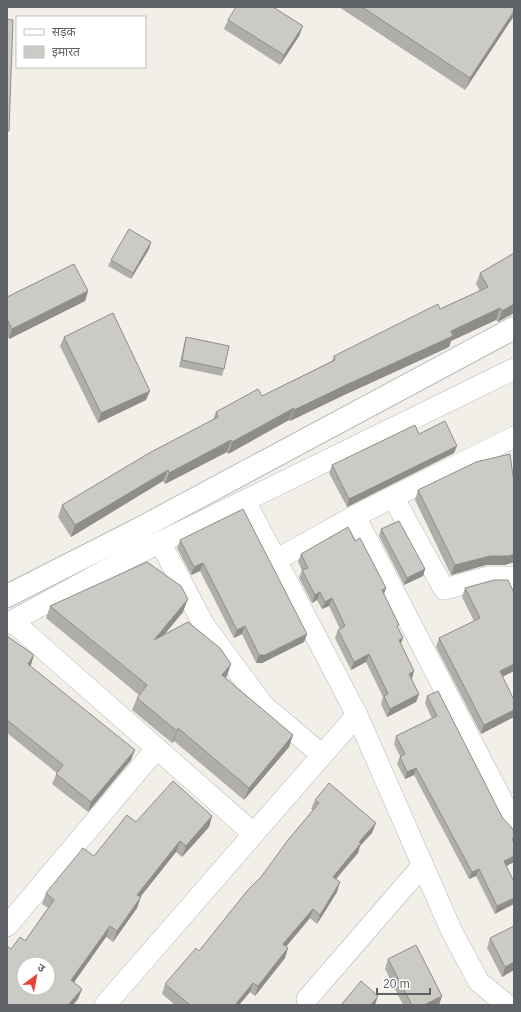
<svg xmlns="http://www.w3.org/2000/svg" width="521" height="1012" font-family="Arial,'Noto Sans Devanagari',sans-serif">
	<rect width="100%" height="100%" fill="#f1efe8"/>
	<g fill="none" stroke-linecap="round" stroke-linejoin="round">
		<defs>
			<g id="minor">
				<polyline points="393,497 444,589 489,577 514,577"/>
				<polyline points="245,501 357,715 452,932 479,982 507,1005"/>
				<polyline points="355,516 514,824"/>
				<polyline points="160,542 204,625 263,705 322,755"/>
				<polyline points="276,560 355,516 514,437"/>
				<polyline points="12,621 254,834"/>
				<polyline points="7,624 130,557 514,369"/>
				<polyline points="7,926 157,748"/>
				<polyline points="307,999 423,865"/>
				<polyline points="105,1005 357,715"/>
			</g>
			<polyline id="secondary" points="7,596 139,529 514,328"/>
		</defs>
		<use href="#minor" stroke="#b5b8bc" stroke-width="22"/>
		<use href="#secondary" stroke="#b6babf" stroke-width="24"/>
		<use href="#minor" stroke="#fff" stroke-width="21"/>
		<use href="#secondary" stroke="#fff" stroke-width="22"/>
	</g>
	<g fill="#afaea9">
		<polygon points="339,7 514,7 465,90"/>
		<polygon points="228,20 303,26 299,36 280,65 224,29"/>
		<polygon points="151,242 149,249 131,279 108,266 111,260"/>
		<polygon points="514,253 514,313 498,322 496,320 451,341 449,347 342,396 290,421 289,420 228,454 227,452 165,484 163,481 71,537 58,517 62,505 213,420 216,412 262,396 332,361 334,356 480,291 476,284 480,273"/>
		<polygon points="88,291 85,301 9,339 7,335 7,297"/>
		<polygon points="64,337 146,400 98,423 60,346"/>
		<polygon points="186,337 224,369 222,376 179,367 184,344"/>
		<polygon points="419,434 454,453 347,507 329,473 332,465"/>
		<polygon points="514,483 514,562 505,565 486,565 451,575 415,500 418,490"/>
		<polygon points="381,529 425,569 423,576 404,585 379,536"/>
		<polygon points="180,540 307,634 304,642 262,663 256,663 242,634 234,638 200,571 191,575 177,548"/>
		<polygon points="355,541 386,588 384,594 398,628 401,644 411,679 419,694 416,702 387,717 381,704 383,697 366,662 351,670 335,638 338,630 340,629 329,606 322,609 317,600 312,603 299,578 302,570 298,562 301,554"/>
		<polygon points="465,588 514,593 514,671 502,677 514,700 514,717 481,734 436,647 439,638 474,621 462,597"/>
		<polygon points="50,606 183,612 164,634 227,676 225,678 293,735 289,747 244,800 174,741 172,743 132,710 137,698 139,695 46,618"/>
		<polygon points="7,636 31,665 30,666 131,760 88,812 52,784 57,773 7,733"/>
		<polygon points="427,696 514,862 506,866 514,882 495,914 476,876 469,879 414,775 405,779 397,764 400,756 394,744 396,736 432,719 425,703"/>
		<polygon points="315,800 372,833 360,846 358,853 336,879 337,892 317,924 310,918 286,946 285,958 255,996 250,992 239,1005 175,1005 162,994 165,984 199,951 261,877 313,810 311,809"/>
		<polygon points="212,816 209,827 182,857 176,852 140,897 137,908 113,942 106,937 74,982 82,989 78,999 73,1005 7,1005 11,949 25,941 48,908 42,904 46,893 94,856 136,822"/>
		<polygon points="514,926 514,970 502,977 487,948 490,938"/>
		<polygon points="388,959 439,1005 403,1005 385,969"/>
	</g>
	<g fill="#8f8d8a">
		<polygon points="514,11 514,16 465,90 470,78"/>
		<polygon points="303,26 299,36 280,65 284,55"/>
		<polygon points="151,242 149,249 131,279 133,273"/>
		<polygon points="88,291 85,301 9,339 12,329"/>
		<polygon points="514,304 514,313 498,322 502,311"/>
		<polygon points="500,308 496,320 451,341 449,347 342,396 290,421 294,410 451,331"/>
		<polygon points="150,391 146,400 98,423 101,413"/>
		<polygon points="294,408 289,420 228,454 232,442"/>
		<polygon points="231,440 227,452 165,484 169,473"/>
		<polygon points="457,446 454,453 347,507 349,499"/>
		<polygon points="168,470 163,481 71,537 75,525"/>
		<polygon points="514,554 514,562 505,565 486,565 451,575 455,565 490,556"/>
		<polygon points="203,563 200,571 191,575 194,567"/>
		<polygon points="425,569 423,576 404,585 407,578"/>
		<polygon points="386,588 383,596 382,590"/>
		<polygon points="320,592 317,600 312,603 315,595"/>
		<polygon points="332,598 329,606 322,609 325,602"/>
		<polygon points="188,599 183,612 150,652 154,640"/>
		<polygon points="245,626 242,634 234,638 237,630"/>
		<polygon points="307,634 304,642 262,663 256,663 259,655"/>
		<polygon points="403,638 400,646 399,640"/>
		<polygon points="369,654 366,662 351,670 354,662"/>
		<polygon points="34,655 31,665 25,674 28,664"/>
		<polygon points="231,664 227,676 218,688 222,675"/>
		<polygon points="514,664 514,671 496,680 500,671"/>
		<polygon points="414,671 412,679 409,674"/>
		<polygon points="419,694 416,702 387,717 390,709"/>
		<polygon points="514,710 514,717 481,734 484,725"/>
		<polygon points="178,728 174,741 172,743 177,731"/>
		<polygon points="293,735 289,747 244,800 249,788"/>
		<polygon points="135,750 131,760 88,812 91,802"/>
		<polygon points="416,768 414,775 405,779 407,772"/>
		<polygon points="212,816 209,827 182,857 186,846"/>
		<polygon points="376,823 372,833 360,846 358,853 330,886 333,877 359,842"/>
		<polygon points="180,841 176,852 134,905 137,895"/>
		<polygon points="514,856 514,862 501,869 504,861"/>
		<polygon points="479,869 476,876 469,879 472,872"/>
		<polygon points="340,882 337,892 317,924 320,915"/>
		<polygon points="141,897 137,908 113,942 117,931"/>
		<polygon points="514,898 514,904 495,914 497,906"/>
		<polygon points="313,909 310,918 280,954 283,944"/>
		<polygon points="110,926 106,937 68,991 71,980"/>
		<polygon points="288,948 285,958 255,996 258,986"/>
		<polygon points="514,962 514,970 502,977 505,967"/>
		<polygon points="253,983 250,992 239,1005 235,1005"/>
		<polygon points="82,989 78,999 73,1005 68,1005"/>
		<polygon points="378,996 375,1005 371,1005"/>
		<polygon points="442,996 439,1005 424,1005"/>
	</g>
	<g fill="#cccac5" stroke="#8f8d8a" fill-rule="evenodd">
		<polygon points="236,7 273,7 303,26 284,55 228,20"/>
		<polygon points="362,7 514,7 514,11 470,78"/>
		<polygon points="7,19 13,20 9,131 7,131"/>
		<polygon points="129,229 151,242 133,273 111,260"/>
		<polygon points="514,253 514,304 502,311 500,308 451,331 453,336 346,385 294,410 294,408 232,442 231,440 169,473 168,470 75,525 62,505 151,452 218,417 216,412 258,389 262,396 335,360 334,356 438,304 440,309 488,287 480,273"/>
		<polygon points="74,264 88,291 12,329 7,319 7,297"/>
		<polygon points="113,313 150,391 101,413 64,337"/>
		<polygon points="186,337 229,346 224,369 182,360"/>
		<polygon points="445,421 457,446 349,499 332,465 415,425 419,434"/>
		<polygon points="510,454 514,483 514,554 509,556 490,556 455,565 418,490 476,462"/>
		<polygon points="243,509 307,634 265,655 259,655 245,626 237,630 203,563 194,567 180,540"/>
		<polygon points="399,521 425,569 407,578 381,529"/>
		<polygon points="348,527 355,541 360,538 386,588 382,590 399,625 397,626 403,638 399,640 414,671 409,674 419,694 390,709 384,696 388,694 369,654 354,662 338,630 345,626 332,598 325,602 320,592 315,595 302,570 308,568 301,554"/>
		<polygon points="147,562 181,586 188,599 154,640 188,622 220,648 231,664 222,675 293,735 249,788 178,728 177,731 137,698 147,685 50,606"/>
		<polygon points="494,580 508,580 514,593 514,664 500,671 514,700 514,710 484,725 439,638 480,618 465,588"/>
		<polygon points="7,636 34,655 28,664 135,750 91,802 56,774 63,765 7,720"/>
		<polygon points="438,691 502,817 512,828 514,832 514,838 512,839 514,843 514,856 504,861 514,882 514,898 497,906 479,869 472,872 416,768 407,772 400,757 405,754 396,736 437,716 427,696"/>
		<path d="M 173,781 L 212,816 L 186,846 L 180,841 L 137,895 L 141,897 L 117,931 L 110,926 L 71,980 L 82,989 L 68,1005 L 7,1005 L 7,946 L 11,949 L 20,937 L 25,941 L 54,900 L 46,893 L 83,848 L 94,856 L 127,815 L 136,822 ZM 24,964 L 48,964 L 48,988 L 24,988 Z"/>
		<polygon points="329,783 376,823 359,842 361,843 333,877 340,882 320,915 313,909 283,944 288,948 258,986 253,983 235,1005 190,1005 165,984 196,948 199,951 247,891 261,877 288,840 319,803 315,800"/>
		<polygon points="514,926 514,962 505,967 490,938"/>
		<polygon points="416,945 442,996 424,1005 412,1005 388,959"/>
		<polygon points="361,981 378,996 371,1005 341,1005"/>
	</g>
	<rect width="521" height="1012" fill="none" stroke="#5f6368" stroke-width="16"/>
	<rect x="16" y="16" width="130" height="52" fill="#ffffff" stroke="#bfc1c3"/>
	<rect x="24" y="29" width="20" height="6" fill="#ffffff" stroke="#bfc1c3"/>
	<text x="52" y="36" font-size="12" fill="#5f6368">सड़क</text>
	<rect x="24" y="46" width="20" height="12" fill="#cccac5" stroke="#bfc1c3"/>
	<text x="52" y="56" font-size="12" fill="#5f6368">इमारत</text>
	<g transform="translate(36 976) rotate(32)"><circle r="19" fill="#ffffff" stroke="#bfc1c3"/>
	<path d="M0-3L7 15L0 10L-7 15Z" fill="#ea4335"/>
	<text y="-6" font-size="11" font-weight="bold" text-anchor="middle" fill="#5f6368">उ</text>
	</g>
	<path d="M377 988v6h53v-6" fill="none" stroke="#5f6368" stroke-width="2"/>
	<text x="383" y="988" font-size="12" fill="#5f6368" stroke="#ffffff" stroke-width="3" paint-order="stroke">20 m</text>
</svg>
